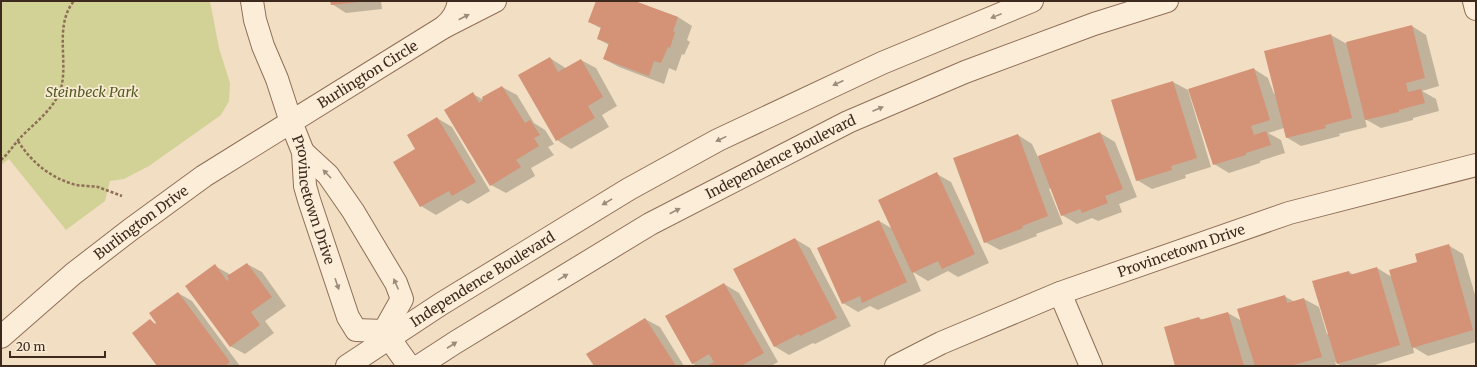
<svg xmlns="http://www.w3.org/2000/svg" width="1477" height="367" font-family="Merriweather,serif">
	<rect width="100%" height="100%" fill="#f2dfc3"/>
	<polygon fill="#d2d296" points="1,1 210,1 219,48 230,83 229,101 221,115 149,166 124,179 110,181 105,201 66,230 9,159 1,165"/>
	<g fill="#0003">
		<polygon points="331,1 381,1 382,9 346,13 332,4"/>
		<polygon points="597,1 632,1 678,17 692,26 687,40 690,42 684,55 682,54 676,71 669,68 664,84 619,67 604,59 609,45 598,39 602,29 589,22"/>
		<polygon points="1412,26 1426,35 1439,86 1422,91 1436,99 1439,111 1413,118 1413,120 1381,128 1365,119 1367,127 1339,134 1340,136 1301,146 1286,137 1284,128 1268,133 1281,140 1285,153 1260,161 1260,163 1229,173 1214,164 1254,69 1268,78 1274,94 1331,35 1347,44"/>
		<polygon points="550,58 564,67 566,69 581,60 596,68 617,106 602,115 609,127 571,149 557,140"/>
		<polygon points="1173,82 1188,90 1211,167 1185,175 1186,178 1152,189 1137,180"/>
		<polygon points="502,87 517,95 534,123 545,130 554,144 548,147 554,155 531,168 535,176 506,193 491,185 473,94 482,99"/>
		<polygon points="437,118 452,127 490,191 468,204 461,200 436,215 421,206 416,149"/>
		<polygon points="1100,133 1115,142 1137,197 1119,204 1122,212 1098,221 1092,218 1077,224 1062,215 1051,188 1049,189 1063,224 1036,234 1037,236 1000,250 985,242 1018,135 1032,144 1038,157"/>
		<polygon points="937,174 951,182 989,263 958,277 948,271 928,281 913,272 921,291 878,310 870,306 858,312 843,303 879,221 893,229"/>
		<polygon points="795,239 810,248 851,326 815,344 813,343 789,355 774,346"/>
		<polygon points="1448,245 1463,254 1476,298 1476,342 1428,356 1413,347 1414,353 1372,366 1342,366 1335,362 1336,365 1333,366 1176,366 1199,318 1203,320 1228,313 1242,321 1284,296 1295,302 1304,299 1319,307 1327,334 1329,333 1349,272 1354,275 1377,268 1392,277"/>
		<polygon points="247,264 262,272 286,306 265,321 274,333 245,354 230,346 215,266 231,275"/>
		<polygon points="724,284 739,293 778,362 771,366 697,366 692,363"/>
		<polygon points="178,293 192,301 240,366 158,366 150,321 159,326"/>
		<polygon points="645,319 660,327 684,366 595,366"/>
	</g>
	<g fill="#d49276">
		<polygon points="330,1 359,1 359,2 331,5"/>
		<polygon points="596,1 635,1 678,17 673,31 675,32 670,48 668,47 661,63 654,61 649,76 603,59 609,43 597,39 601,27 588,22"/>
		<polygon points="1412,25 1425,78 1406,83 1408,92 1421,89 1425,103 1399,110 1399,112 1365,120 1346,42"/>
		<polygon points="1331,34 1352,118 1325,125 1326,128 1286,138 1264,51"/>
		<polygon points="550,57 558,72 581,59 603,97 588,106 595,118 556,141 518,75"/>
		<polygon points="1254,68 1270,120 1251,126 1254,135 1266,131 1271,145 1246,153 1246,155 1213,165 1188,89"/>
		<polygon points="1173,81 1197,158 1171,166 1172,170 1136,181 1111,100"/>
		<polygon points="502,86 525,123 530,120 540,135 534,138 539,146 516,160 521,167 490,186 444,110 473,92 479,103 483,100 482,97"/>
		<polygon points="437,117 476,182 452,196 449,191 420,207 393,162 415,149 407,135"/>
		<polygon points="1100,132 1123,189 1105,196 1108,203 1082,213 1080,209 1061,216 1038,156"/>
		<polygon points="1018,134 1048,216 1022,226 1023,228 984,243 953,158"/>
		<polygon points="937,172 975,254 942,269 938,261 912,273 878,200"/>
		<polygon points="879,220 907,282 862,303 860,296 842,304 817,248"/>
		<polygon points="795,238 837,318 800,336 799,334 774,347 733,269"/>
		<polygon points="1449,244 1473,330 1412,348 1389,270 1417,262 1415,254"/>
		<polygon points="247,263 272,297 251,312 260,325 230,347 185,286 215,264 227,281 229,279 227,276"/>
		<polygon points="1377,267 1400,345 1337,364 1312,281 1349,271 1350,275"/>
		<polygon points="724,283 764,353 741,366 707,366 714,362 709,354 692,364 665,316"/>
		<polygon points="178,292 230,362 225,366 157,366 132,333 150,319 155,324 156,323 149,313"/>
		<polygon points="1285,295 1287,303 1304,298 1322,357 1290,366 1255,366 1237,309"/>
		<polygon points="1228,312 1244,366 1175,366 1164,327 1199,317 1200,320"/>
		<polygon points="645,318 676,366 594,366 586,354"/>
	</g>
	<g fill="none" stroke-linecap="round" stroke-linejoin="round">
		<defs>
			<g id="minor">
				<path id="s1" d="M 252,1 L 255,20 L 263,46 L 277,79 L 291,122 L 303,152 L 305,186 L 309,200 L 348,317 L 356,330 L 384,331"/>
				<path d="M 459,1 C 457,12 453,19 444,27 L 495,1"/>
				<polyline points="1474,1 1476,9"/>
				<polyline points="303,152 328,175 353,211 396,283 402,299 384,331"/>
				<polyline points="1060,293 1091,366"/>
				<polyline points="384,331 409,366"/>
				<path id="s2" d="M 1,337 L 73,274 L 130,230 L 204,176 L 444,27"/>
				<path id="s3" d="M 896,366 L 941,343 L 1060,293 L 1289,213 L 1476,165"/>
			</g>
			<g id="tertiary">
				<path id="s4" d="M 347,366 L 441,304 L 629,189 L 718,140 L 882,63 L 1032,1"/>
				<path id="s5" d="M 419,366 L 456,342 L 650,224 L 848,122 L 965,72 L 1094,24 L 1167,1"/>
			</g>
		</defs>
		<use href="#minor" stroke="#8f6e58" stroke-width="24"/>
		<use href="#tertiary" stroke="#8f6e58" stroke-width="24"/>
		<g stroke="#8f6e58" stroke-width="2.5" stroke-dasharray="3 2" stroke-linecap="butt">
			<path d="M 18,141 C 32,163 51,178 76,185 C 83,186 91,186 98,187 C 106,190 114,193 122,196"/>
			<path d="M 1,160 C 8,154 13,146 19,139 C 34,123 57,108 62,84 C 67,57 55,24 74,1"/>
		</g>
		<use href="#minor" stroke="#fcedd8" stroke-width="22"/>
		<use href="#tertiary" stroke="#fcedd8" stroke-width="22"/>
	</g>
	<defs><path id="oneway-solid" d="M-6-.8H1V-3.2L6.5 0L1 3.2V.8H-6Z"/></defs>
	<g fill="#9c8b7a">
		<use href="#oneway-solid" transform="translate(996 16) rotate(158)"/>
		<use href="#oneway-solid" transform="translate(464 17) rotate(-27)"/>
		<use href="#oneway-solid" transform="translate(838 83) rotate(155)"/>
		<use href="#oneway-solid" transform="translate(878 109) rotate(-23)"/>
		<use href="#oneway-solid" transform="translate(721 139) rotate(154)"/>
		<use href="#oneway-solid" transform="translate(327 174) rotate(-134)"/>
		<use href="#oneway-solid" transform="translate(607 202) rotate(149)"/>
		<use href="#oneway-solid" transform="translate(675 211) rotate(-27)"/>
		<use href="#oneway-solid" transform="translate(563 277) rotate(-31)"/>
		<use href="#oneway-solid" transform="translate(337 284) rotate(71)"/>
		<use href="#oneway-solid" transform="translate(396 284) rotate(-114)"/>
		<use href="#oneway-solid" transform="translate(452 345) rotate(-33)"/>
	</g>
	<g text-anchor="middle" stroke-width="3.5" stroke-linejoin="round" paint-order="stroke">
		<g font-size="14" fill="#3d291d" stroke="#f9ead4">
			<text dy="5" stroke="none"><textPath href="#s2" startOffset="452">Burlington Circle</textPath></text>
			<text dy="5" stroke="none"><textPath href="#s5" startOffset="418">Independence Boulevard</textPath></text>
			<text dy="5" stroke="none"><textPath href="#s1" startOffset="209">Provincetown Drive</textPath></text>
			<text dy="5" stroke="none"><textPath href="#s2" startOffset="181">Burlington Drive</textPath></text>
			<text dy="5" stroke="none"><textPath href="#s3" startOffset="308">Provincetown Drive</textPath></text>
			<text dy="5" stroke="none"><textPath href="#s4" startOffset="161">Independence Boulevard</textPath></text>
		</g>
		<g font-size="14" font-style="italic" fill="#545c22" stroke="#f9ead4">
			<text x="92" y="97">Steinbeck Park</text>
		</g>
	</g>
	<rect width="1477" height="367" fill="none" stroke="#3d291d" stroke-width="4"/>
	<path d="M10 351v6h95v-6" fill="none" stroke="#3d291d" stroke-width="2"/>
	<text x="16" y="351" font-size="12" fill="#3d291d" stroke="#f9ead4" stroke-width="3" paint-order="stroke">20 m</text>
</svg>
